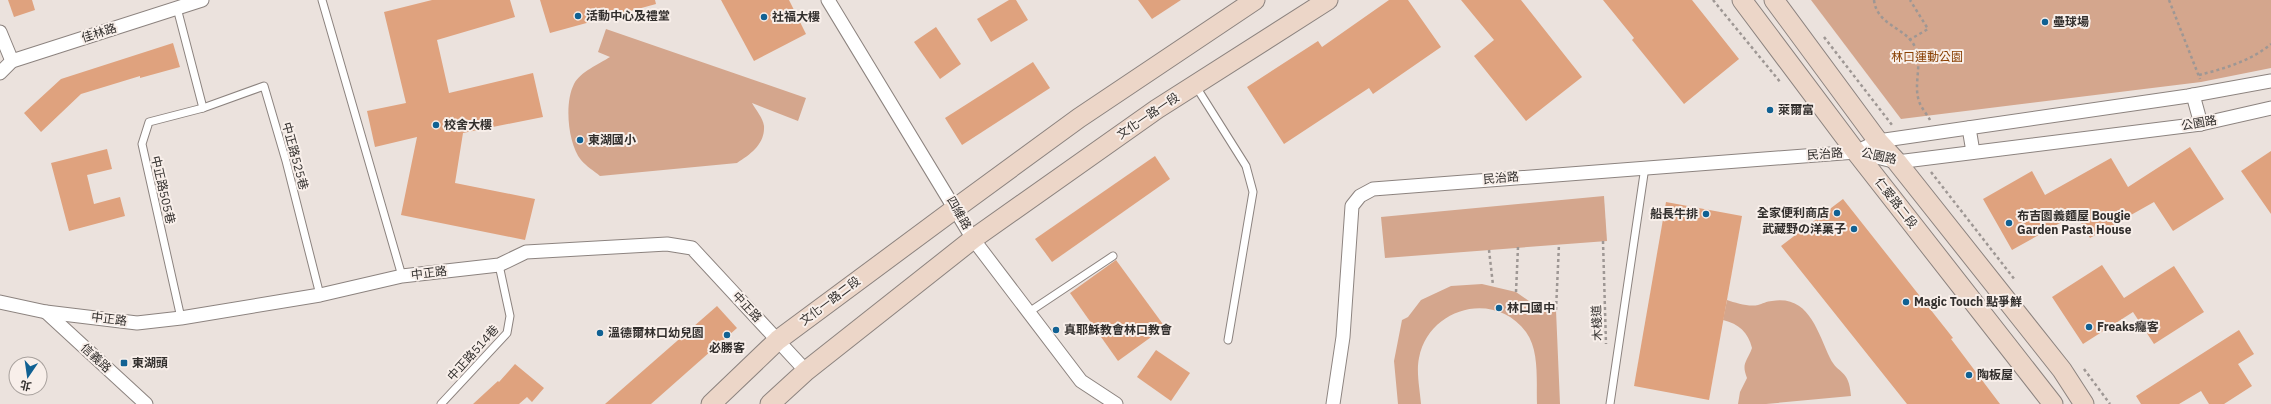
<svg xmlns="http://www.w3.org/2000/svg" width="2271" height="404" font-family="'IBM Plex Sans','Noto Sans TC','Noto Sans JP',sans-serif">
	<rect width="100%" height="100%" fill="#ebe2dd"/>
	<g fill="#d4a68d">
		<polygon points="1811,0 2271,0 2271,68 2201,82 1901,119"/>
		<path d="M 606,29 L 806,98 L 798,121 L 752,103 C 756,110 763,118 764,126 C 765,144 751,154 737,163 L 600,176 C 594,171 586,166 581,160 C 568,144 564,103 574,84 C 580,72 599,64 610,57 L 598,52 Z"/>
		<polygon points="1604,196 1607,241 1385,258 1381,217"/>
		<path d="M 1482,284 L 1516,292 L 1536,306 L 1556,310 L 1560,404 L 1537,404 C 1536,383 1540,351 1526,332 C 1495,290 1429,307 1419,358 C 1416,372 1420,390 1421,404 L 1398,404 L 1394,361 L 1402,320 L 1408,317 L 1421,300 L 1451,286 Z"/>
		<path d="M 1727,300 C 1736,303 1749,307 1758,305 C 1762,304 1767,301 1772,301 C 1809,295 1817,331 1830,358 C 1838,375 1849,368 1851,396 L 1766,404 L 1738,404 L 1740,392 L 1747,378 C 1741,363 1747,362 1752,348 C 1748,332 1739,324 1723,320 Z"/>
	</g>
	<g fill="#dfa27e">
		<polygon points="8,0 32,0 35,10 14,17"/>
		<polygon points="432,0 510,0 515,17 437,40 449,93 533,73 543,117 463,133 455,183 535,199 525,240 401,215 417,137 375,147 367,111 406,103 384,12"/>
		<polygon points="540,0 655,0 656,4 550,33"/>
		<polygon points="721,0 789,0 806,34 754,61"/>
		<polygon points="1009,0 1016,0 1028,20 991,42 977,19"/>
		<polygon points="1138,0 1181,0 1152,19"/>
		<polygon points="1389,0 1408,0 1441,47 1373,94 1369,88 1284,144 1247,87 1318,41 1322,47"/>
		<polygon points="1461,0 1521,0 1582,77 1526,121 1474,56 1494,40"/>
		<polygon points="1603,0 1692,0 1739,59 1684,104 1632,40 1634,38"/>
		<polygon points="936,27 961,64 940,79 914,42"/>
		<polygon points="173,43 180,67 140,78 140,76 81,94 41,132 24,113 61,79"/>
		<polygon points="1033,62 1050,88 962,145 945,118"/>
		<polygon points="2190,147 2224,199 2173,231 2154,202 2090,238 2076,214 2012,250 1983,199 2032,171 2045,195 2111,158 2128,187"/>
		<polygon points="107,149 112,169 87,175 94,204 120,197 125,216 69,231 51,163"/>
		<polygon points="2271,151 2271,214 2241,171"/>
		<polygon points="1155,156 1170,179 1052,262 1035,239"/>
		<polygon points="1843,199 1953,338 1951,339 2000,404 1907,404 1781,246"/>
		<polygon points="1666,202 1742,216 1709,400 1634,386"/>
		<polygon points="1116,260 1165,327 1118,361 1070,293"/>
		<polygon points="2102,265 2124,298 2174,266 2204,312 2154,344 2133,312 2083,344 2052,297"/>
		<polygon points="717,306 737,328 651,404 605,404"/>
		<polygon points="2239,330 2254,354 2238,364 2252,386 2224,404 2209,404 2201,391 2179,404 2141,404 2136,396"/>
		<polygon points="1156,350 1190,373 1171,401 1137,377"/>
		<polygon points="515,364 544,388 532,402 527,397 519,404 473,404 498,381 499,382"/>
	</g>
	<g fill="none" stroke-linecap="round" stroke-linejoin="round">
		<defs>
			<g id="service">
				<polyline points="322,0 402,276"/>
				<polyline points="177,8 203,108"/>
				<polyline points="1195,85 1246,166 1253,192 1228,340"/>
				<polyline points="1029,312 1113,256"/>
				<polyline points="181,318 142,144 149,122 203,108 264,86 286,161 320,295"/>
				<polyline points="441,404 507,333 510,316 499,265"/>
				<polyline points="1610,404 1645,167"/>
			</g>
			<g id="minor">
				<polyline points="828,0 973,239 1081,381 1116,404"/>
				<polyline points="0,32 12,61"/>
				<polyline points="0,73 12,61 202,0"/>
				<polyline points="2193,95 2201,124"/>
				<polyline points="1969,128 1973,152"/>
				<polyline points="1856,152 1878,141 2188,96 2271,81"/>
				<polyline points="0,302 46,312 137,323 181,318 320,295 402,276 499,265 526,252 667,244 692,248 806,371"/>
				<polyline points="46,312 146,404"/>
				<polyline points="1333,404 1343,337 1352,206 1360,196 1373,189 1856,152 1897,162 2201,124 2271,108"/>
			</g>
			<g id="secondary">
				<polyline points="1742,0 1856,152 2053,404"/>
				<polyline points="1774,0 1878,141 1897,162 2062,370 2084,404"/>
				<polyline points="711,404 778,340 956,208 1079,118 1255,0"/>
				<polyline points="770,404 806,371 973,239 1157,109 1328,0"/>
			</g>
		</defs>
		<use href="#service" stroke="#8c837f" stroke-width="9"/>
		<use href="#minor" stroke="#8c837f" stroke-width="15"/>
		<use href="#secondary" stroke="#8c837f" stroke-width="21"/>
		<g stroke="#9e9794" stroke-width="2.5" stroke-dasharray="3 3" stroke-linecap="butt">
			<polyline points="1713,0 1781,83"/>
			<path d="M 1874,0 C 1877,26 1906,27 1915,47 C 1923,64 1913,84 1919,101 C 1921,108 1927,114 1930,120"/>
			<polyline points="2169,0 2200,79"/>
			<polyline points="1824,37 1892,125"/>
			<polyline points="1909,40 1928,29 1910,0"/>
			<path d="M 2199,75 C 2223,69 2251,61 2271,44"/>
			<polyline points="1931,172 2015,280"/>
			<polyline points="1603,241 1606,344"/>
			<polyline points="1489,250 1493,285"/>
			<polyline points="1516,292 1518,247"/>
			<polyline points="1556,310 1559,244"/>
			<polyline points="2084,369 2110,404"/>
		</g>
		<use href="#service" stroke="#fff" stroke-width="7"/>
		<use href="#minor" stroke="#fff" stroke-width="13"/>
		<use href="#secondary" stroke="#ecd6c8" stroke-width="19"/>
	</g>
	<g fill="#106193" stroke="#f8efea" stroke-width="1.5">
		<circle cx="578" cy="16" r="4"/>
		<circle cx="764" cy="17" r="4"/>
		<circle cx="2045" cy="22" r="4"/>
		<circle cx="1770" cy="110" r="4"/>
		<circle cx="436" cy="125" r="4"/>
		<circle cx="580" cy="140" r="4"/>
		<circle cx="1837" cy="213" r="4"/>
		<circle cx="1706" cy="214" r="4"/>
		<circle cx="2009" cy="223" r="4"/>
		<circle cx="1854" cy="229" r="4"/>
		<circle cx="1906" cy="302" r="4"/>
		<circle cx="1499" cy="308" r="4"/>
		<circle cx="2089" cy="327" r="4"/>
		<circle cx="1056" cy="330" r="4"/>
		<circle cx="600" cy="333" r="4"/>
		<circle cx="727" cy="335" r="4"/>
		<rect x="120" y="359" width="8" height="8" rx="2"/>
		<circle cx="1969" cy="375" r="4"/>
	</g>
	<g text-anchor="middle" stroke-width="4" stroke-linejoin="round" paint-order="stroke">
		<g font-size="12" font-weight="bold" fill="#322f2d" stroke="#f8efea" text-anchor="start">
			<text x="586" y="20">活動中心及禮堂</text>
			<text x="772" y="21">社福大樓</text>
			<text x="2053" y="26">壘球場</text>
			<text x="1778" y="114">萊爾富</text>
			<text x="444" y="129">校舍大樓</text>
			<text x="588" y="144">東湖國小</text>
			<text x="1829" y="217" text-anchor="end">全家便利商店</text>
			<text x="1698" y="218" text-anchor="end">船長牛排</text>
			<text x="2017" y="220">布吉園義麵屋 Bougie<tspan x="2017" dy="14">Garden Pasta House</tspan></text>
			<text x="1846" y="233" text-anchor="end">武藏野の洋菓子</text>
			<text x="1914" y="306">Magic Touch 點爭鮮</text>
			<text x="1507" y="312">林口國中</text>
			<text x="2097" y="331">Freaks癮客</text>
			<text x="1064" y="334">真耶穌教會林口教會</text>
			<text x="608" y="337">溫德爾林口幼兒園</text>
			<text x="727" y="352" text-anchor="middle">必勝客</text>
			<text x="132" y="367">東湖頭</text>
			<text x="1977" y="379">陶板屋</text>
		</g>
		<g font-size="12" fill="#322f2d" stroke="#f8efea">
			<text transform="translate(99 33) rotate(-18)" y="4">佳林路</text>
			<text transform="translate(1148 116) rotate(-34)" y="4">文化一路一段</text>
			<text transform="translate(2199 123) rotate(-10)" y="4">公園路</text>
			<text transform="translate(1825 154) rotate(-4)" y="4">民治路</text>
			<text transform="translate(295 156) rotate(75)" y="4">中正路525巷</text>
			<text transform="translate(1879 156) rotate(12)" y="4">公園路</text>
			<text transform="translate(1501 178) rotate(-5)" y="4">民治路</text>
			<text transform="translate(163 190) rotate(77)" y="4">中正路505巷</text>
			<text transform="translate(1896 203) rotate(52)" y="4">仁愛路二段</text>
			<text transform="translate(959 213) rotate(60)" y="4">四維路</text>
			<text transform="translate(429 273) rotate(-7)" y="4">中正路</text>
			<text transform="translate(830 301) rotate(-37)" y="4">文化一路二段</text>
			<text transform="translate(747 307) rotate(47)" y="4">中正路</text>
			<text transform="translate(109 319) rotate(7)" y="4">中正路</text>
			<text transform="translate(1597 323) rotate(-92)" y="4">木棧道</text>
			<text transform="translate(473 353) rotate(-48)" y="4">中正路514巷</text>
			<text transform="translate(96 358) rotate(43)" y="4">信義路</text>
		</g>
		<g font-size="12" fill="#883f02" stroke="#f8efea">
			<text x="1927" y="61">林口運動公園</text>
		</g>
	</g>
	<g transform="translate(28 376) rotate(193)"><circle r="19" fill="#f8efea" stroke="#a9a29e"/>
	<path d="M0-3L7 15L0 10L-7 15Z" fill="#106193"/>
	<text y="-6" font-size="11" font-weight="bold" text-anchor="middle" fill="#322f2d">北</text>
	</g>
</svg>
